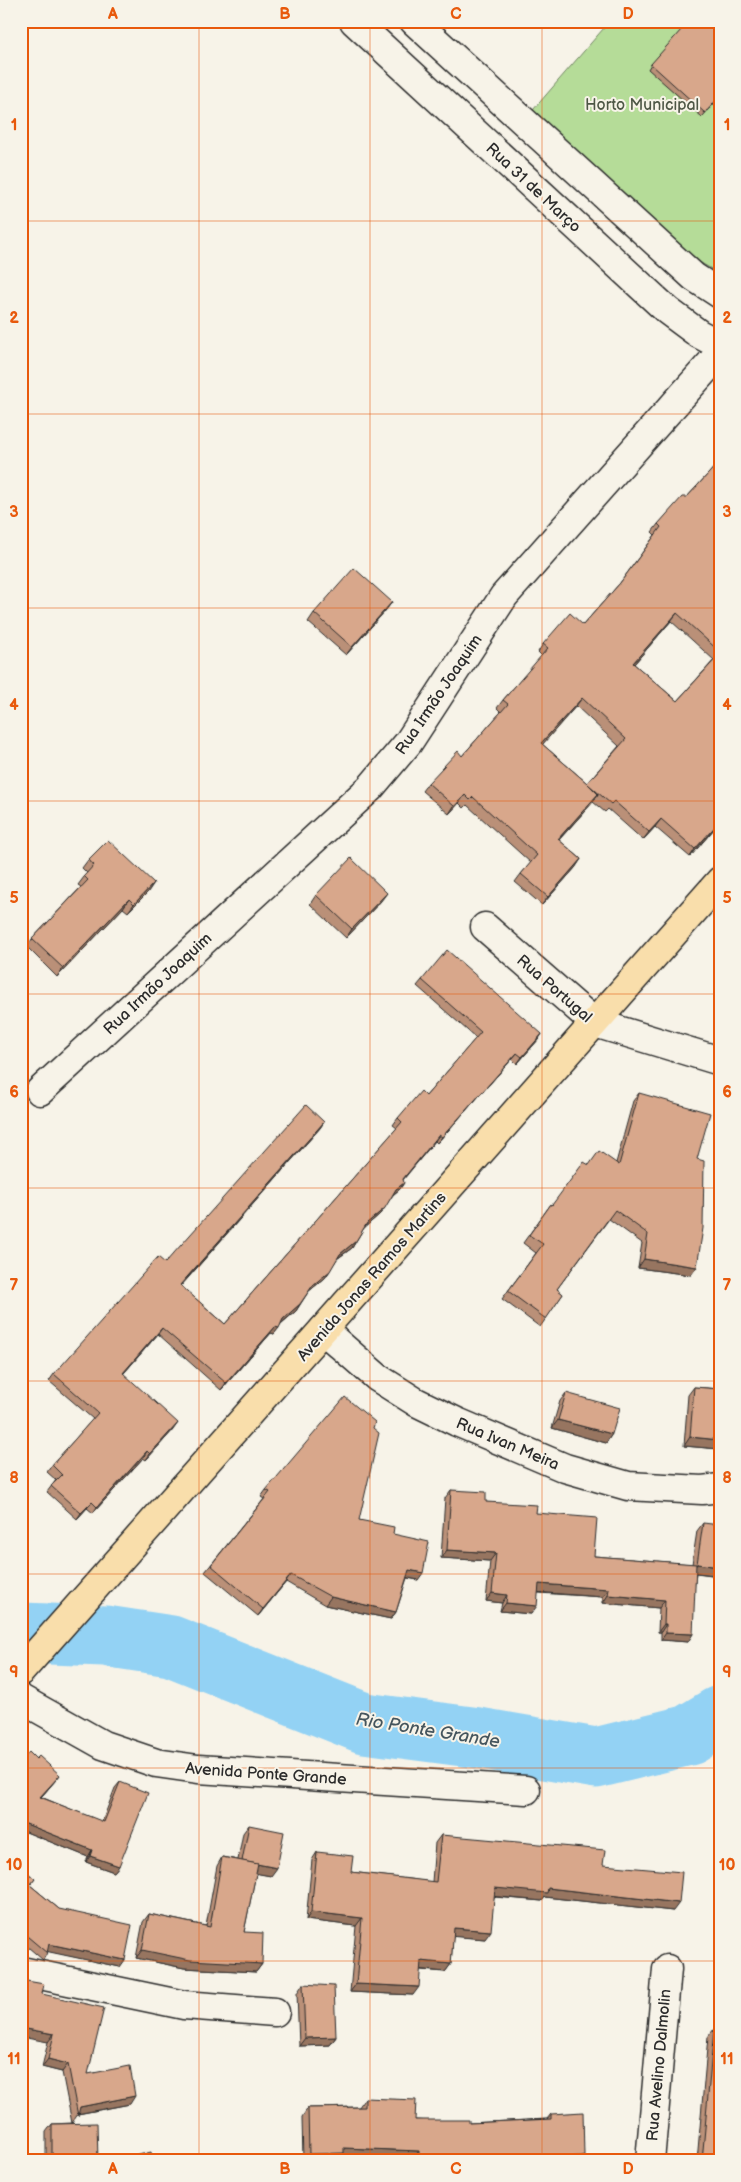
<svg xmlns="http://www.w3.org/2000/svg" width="741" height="2182" font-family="'Balsamiq Sans',sans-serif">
	<rect width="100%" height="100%" fill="#f7f3e8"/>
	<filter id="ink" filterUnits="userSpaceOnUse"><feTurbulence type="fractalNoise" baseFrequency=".02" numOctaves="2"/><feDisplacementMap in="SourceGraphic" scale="10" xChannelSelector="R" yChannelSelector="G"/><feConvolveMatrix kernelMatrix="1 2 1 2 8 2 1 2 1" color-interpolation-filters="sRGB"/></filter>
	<g filter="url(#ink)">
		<polygon fill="#b5dc98" stroke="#708462" points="610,21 720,21 720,274 689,256 533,110"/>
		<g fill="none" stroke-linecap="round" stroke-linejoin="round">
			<polyline stroke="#93d2f4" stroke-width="61" points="21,1633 105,1636 171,1646 364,1723 479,1738 596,1758 689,1735 720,1716"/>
			<defs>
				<g id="minor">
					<polyline points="354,21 668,311 699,334 720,345"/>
					<polyline points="414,21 694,277 720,294"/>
					<polyline points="485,927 595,1023 720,1061"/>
					<polyline points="40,1091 370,788 408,743 504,596 720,353"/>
					<polyline points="323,1330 378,1378 416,1402 457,1422 565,1468 628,1486 702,1490 720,1488"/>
					<polyline points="21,1699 103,1745 156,1763 198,1769 526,1790"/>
					<polyline points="21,1971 184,2005 275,2012"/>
					<polyline points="650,2161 667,1969"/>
				</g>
				<polyline id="major" points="21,1671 720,881"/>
			</defs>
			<use href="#minor" stroke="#2b2b2b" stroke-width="31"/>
			<use href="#major" stroke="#2b2b2b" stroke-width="31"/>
			<use href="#minor" stroke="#f7f3e8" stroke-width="28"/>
			<use href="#major" stroke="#f9deab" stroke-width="28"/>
		</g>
		<g fill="#ba9078" stroke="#2b2b2b" fill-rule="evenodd">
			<polygon points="720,21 720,97 702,117 648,69 651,64"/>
			<path d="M 720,461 L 720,822 L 690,857 L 655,827 L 643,840 L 608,809 L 605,812 L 593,802 L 559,840 L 581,859 L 575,868 L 542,905 L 515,882 L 521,874 L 531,863 L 467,805 L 464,808 L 459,803 L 449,814 L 422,791 L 428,783 L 462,756 L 501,712 L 497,708 L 503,700 L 542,656 L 538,652 L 543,644 L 583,625 L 620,583 L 655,535 L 652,532 L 658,524 L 687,497 ZM 671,621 L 714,660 L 677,701 L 634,664 ZM 576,706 L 619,746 L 587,783 L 542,744 Z"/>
			<polygon points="392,602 386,610 346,655 308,622 314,613"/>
			<polygon points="88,860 148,892 128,912 123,908 57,977 27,947 32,939 81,887 78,885 87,873 82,868"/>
			<polygon points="316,895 381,901 346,938 310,904"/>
			<polygon points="422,980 542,1034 538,1040 517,1064 512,1059 437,1143 435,1141 403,1180 400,1189 393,1195 380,1214 364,1228 352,1248 337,1259 325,1278 309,1291 296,1311 281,1324 274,1334 271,1333 221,1390 158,1334 123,1374 173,1430 146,1460 143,1458 93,1513 87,1508 77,1519 47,1492 56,1480 47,1472 52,1465 93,1419 49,1381 54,1374 165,1263 324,1122 320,1128 181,1286 225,1324 397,1128 393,1125 398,1118 426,1096 476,1038 417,986"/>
			<polygon points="639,1093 697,1159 691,1275 638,1268 642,1243 609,1219 557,1289 563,1294 540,1327 502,1299 536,1253 523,1243 551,1204 552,1205 616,1163 633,1101"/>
			<polygon points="694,1387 720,1389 719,1449 684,1446 688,1395"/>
			<polygon points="566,1393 612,1434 606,1443 552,1428 560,1401"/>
			<polygon points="266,1490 359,1520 393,1534 418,1580 407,1578 396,1612 391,1619 325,1605 286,1582 258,1616 205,1572 264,1499 261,1497"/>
			<polygon points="451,1490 486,1502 536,1513 594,1556 692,1564 697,1531 703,1523 720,1576 696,1573 688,1642 661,1640 661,1632 658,1632 659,1608 603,1603 603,1597 538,1593 531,1614 500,1611 502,1603 486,1601 490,1561 441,1558 445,1498"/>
			<polygon points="21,1761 55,1781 41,1797 102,1822 115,1788 120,1782 119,1866 114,1872 86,1862 88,1857 21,1830"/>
			<polygon points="249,1825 271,1876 256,1873 244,1932 262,1964 256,1972 184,1968 136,1958 143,1922 149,1914 206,1926 217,1866 222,1857 238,1860 243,1833"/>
			<polygon points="441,1835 603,1865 673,1911 545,1897 542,1901 494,1897 485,1939 453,1936 451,1964 445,1972 420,1970 413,1995 350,1992 356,1926 306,1920 312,1860 317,1852 351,1872 432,1882 435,1843"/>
			<polygon points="21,1867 35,1879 30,1885 59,1909 120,1967 48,1951 43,1960 21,1941"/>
			<polygon points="303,1984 336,2037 330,2045 299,2046 297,1993"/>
			<polygon points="42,1994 88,2074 130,2104 78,2114 72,2123 98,2161 46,2161 46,2132 52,2124 72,2123 62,2072 42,2067 48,2042"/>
			<polygon points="714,2029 720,2161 697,2161 708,2037"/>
			<polygon points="365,2098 415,2120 469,2123 547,2119 551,2114 581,2161 413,2161 413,2159 342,2156 339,2161 303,2161 302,2117 308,2108 359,2107"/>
		</g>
		<g fill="#977561" stroke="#2b2b2b">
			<polygon points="392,602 386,610 346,655 352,647"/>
			<polygon points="677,613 671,621 628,671 633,663"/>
			<polygon points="582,698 576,706 536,752 541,743"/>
			<polygon points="598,794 593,802 552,847 558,839"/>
			<polygon points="465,795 459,803 449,814 454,806"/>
			<polygon points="661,819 655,827 643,840 649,832"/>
			<polygon points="720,821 720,822 690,857 695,849"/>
			<polygon points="581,859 575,868 542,905 548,897"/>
			<polygon points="154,883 148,892 128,912 134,904"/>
			<polygon points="387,893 381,901 346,938 352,929"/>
			<polygon points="129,899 123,908 57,977 63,968"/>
			<polygon points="542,1034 538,1040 517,1064 522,1057"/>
			<polygon points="517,1053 512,1059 437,1143 442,1137"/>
			<polygon points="324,1122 320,1128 175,1292 180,1285"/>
			<polygon points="439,1135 435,1141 398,1185 403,1179"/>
			<polygon points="404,1183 400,1189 392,1195 396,1189"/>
			<polygon points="385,1208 380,1214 363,1229 367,1223"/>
			<polygon points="356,1241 352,1248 335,1260 340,1254"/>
			<polygon points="644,1259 697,1267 691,1275 638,1268"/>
			<polygon points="330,1271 325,1278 308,1292 313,1285"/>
			<polygon points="300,1304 296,1311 279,1325 283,1319"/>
			<polygon points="275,1327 279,1328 274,1334 271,1333 221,1390 226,1383"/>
			<polygon points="162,1328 158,1334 118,1380 123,1373"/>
			<polygon points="558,1420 612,1434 606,1443 552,1428"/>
			<polygon points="178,1423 173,1430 146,1460 150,1454"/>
			<polygon points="690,1437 720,1440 720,1448 719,1449 684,1446"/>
			<polygon points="147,1451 143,1458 93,1513 97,1507"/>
			<polygon points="92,1502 87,1508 77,1519 81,1513"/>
			<polygon points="447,1550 496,1553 490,1561 441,1558"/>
			<polygon points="697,1564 720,1567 720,1576 691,1572"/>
			<polygon points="409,1570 423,1573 418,1580 404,1577"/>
			<polygon points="291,1575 286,1582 258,1616 263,1609"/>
			<polygon points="539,1584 609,1589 603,1597 533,1592"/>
			<polygon points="492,1593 507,1595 502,1603 486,1601"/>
			<polygon points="608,1595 665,1600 659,1608 603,1603"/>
			<polygon points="331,1597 396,1612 391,1619 325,1605"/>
			<polygon points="506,1603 537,1606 531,1614 500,1611"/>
			<polygon points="664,1624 666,1624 661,1632 658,1632"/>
			<polygon points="666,1633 693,1634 688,1642 661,1640"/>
			<polygon points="60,1775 55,1781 36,1803 40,1797"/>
			<polygon points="21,1822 92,1850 88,1857 21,1830"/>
			<polygon points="90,1856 119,1866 114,1872 86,1862"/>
			<polygon points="242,1861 277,1868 271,1876 236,1870"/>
			<polygon points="495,1888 548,1888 679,1903 673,1911 545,1897 542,1901 489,1896"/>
			<polygon points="311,1912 362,1918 356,1926 306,1920"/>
			<polygon points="454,1928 491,1931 485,1939 448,1936"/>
			<polygon points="49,1944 125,1960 120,1967 45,1951"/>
			<polygon points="142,1950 262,1964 256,1972 184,1968 136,1958"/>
			<polygon points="421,1961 451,1964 445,1972 415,1969"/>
			<polygon points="356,1984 419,1987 413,1995 350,1992"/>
			<polygon points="21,2028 54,2034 48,2042 21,2037"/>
			<polygon points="336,2037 330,2045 299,2046 305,2038"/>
			<polygon points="48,2059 68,2064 62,2072 42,2067"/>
			<polygon points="135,2096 130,2104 77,2114 80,2107"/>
			<polygon points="344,2148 419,2151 413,2159 342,2156 339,2161 304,2161 309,2154"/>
			<polygon points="584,2156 581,2161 417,2161 419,2158"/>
		</g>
		<g fill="#d8a78b" stroke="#2b2b2b" fill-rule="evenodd">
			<polygon points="689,21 720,21 720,96 705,113 651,64"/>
			<path d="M 720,461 L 720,652 L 677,613 L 633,663 L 677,701 L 720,654 L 720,821 L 695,849 L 661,819 L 649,832 L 614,801 L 611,804 L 588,784 L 598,794 L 558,839 L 581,859 L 548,897 L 521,874 L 537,855 L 473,797 L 470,800 L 465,795 L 454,806 L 428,783 L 458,751 L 462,756 L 508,704 L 503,700 L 548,648 L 543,644 L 570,613 L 583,625 L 620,583 L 661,527 L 658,524 L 682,497 L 687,497 ZM 582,698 L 626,739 L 587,783 L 541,743 Z"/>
			<polygon points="354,568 392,602 352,647 314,613"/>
			<polygon points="108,840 154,883 134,904 129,899 63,968 32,939 88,880 84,876 94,865 88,860"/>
			<polygon points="351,858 387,893 352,929 316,895"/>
			<polygon points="447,950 542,1034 522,1057 517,1053 442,1137 439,1135 403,1179 404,1183 396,1189 385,1208 367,1223 356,1241 340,1254 330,1271 313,1285 300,1304 283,1319 279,1328 275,1327 226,1383 162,1328 123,1373 178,1423 150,1454 147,1451 97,1507 92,1502 81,1513 51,1486 62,1475 52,1465 98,1413 54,1374 158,1257 165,1263 306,1105 324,1122 180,1285 225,1324 402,1122 398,1118 421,1091 426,1096 481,1032 422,980"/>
			<polygon points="639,1093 710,1113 697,1159 704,1161 703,1228 697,1267 644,1259 648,1234 615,1210 557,1289 563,1294 546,1319 508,1291 543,1244 529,1235 551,1204 552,1205 584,1162 589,1165 599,1151 619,1165"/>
			<polygon points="694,1387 720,1389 720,1440 690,1437"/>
			<polygon points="566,1393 620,1408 612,1434 558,1420"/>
			<polygon points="345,1397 375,1422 373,1428 379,1433 359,1520 394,1527 393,1534 429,1542 423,1573 409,1570 396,1612 331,1597 291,1575 263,1609 211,1565 270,1492 266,1490"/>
			<polygon points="451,1490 486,1492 486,1502 537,1505 536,1513 597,1518 594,1556 696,1564 693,1634 666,1633 666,1624 664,1624 665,1600 608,1595 609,1589 539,1584 537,1606 506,1603 507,1595 492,1593 496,1553 447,1550"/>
			<polygon points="703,1523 720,1525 720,1567 697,1564"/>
			<polygon points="29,1752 36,1759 39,1756 60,1775 40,1797 104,1822 120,1782 148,1793 119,1866 90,1856 92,1850 21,1822 21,1761"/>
			<polygon points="249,1825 284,1832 277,1868 242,1861"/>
			<polygon points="441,1835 605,1850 603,1865 682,1872 679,1903 548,1888 547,1893 495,1888 491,1931 454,1928 451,1964 421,1961 419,1987 356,1984 362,1918 311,1912 317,1852 353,1856 351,1872 436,1882"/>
			<polygon points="222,1857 258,1864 244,1932 263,1933 262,1964 190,1960 142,1950 149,1914 210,1927"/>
			<polygon points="21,1867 35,1879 30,1885 59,1909 132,1925 125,1960 49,1944 47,1953 21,1931"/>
			<polygon points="21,1980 44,1984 42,1994 104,2008 88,2074 130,2066 135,2096 80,2107 78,2116 68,2064 48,2059 54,2034 21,2028"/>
			<polygon points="303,1984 334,1986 336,2037 305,2038"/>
			<polygon points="714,2029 720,2030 720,2161 702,2161"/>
			<polygon points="365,2098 416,2100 415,2120 469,2120 469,2123 551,2119 551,2114 583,2112 584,2156 495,2160 419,2158 419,2151 344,2148 344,2153 309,2154 308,2108 365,2107"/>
			<polygon points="97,2123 98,2161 52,2161 52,2124"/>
			<polygon points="151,2152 153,2161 113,2161"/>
		</g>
	</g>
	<path fill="none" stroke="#e8590c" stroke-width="1" stroke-opacity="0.55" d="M 199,21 L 199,2161M 370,21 L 370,2161M 542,21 L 542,2161M 21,221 L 720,221M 21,414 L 720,414M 21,608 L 720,608M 21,801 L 720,801M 21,994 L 720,994M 21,1188 L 720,1188M 21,1381 L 720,1381M 21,1574 L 720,1574M 21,1768 L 720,1768M 21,1961 L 720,1961"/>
	<g text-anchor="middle" stroke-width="4" stroke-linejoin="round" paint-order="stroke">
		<g font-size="16" fill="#4e5746" stroke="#f7f3e8">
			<text x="642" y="110">Horto Municipal</text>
		</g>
		<g font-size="16" fill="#2b2b2b" stroke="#f7f3e8">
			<text transform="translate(534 187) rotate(43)" y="6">Rua 31 de Março</text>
			<text transform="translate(438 694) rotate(-56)" y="6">Rua Irmão Joaquim</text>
			<text transform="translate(157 983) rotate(-43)" y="6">Rua Irmão Joaquim</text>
			<text transform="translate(555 988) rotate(41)" y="6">Rua Portugal</text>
			<text transform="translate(371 1276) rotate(-49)" y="6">Avenida Jonas Ramos Martins</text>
			<text transform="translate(508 1443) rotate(23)" y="6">Rua Ivan Meira</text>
			<text transform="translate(266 1773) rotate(4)" y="6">Avenida Ponte Grande</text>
			<text transform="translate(658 2065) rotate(-85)" y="6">Rua Avelino Dalmolin</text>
		</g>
		<g font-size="18" font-style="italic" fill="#45555d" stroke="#f7f3e8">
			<text transform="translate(428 1730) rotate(9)" y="6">Rio Ponte Grande</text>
		</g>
	</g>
	<rect width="741" height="2182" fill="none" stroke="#f7f3e8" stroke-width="55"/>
	<rect x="28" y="28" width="686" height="2126" fill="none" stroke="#e8590c" stroke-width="2"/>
	<g font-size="16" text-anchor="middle" font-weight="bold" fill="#e8590c">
		<text x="113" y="19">A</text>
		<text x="285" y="19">B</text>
		<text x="456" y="19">C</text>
		<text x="628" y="19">D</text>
		<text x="14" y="130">1</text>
		<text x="727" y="130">1</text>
		<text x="14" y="323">2</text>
		<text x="727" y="323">2</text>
		<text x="14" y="517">3</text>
		<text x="727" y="517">3</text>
		<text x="14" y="710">4</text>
		<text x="727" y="710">4</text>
		<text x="14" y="903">5</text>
		<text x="727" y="903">5</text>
		<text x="14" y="1097">6</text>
		<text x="727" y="1097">6</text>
		<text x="14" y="1290">7</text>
		<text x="727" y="1290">7</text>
		<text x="14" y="1483">8</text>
		<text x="727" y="1483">8</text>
		<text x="14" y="1677">9</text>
		<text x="727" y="1677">9</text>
		<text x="14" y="1870">10</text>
		<text x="727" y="1870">10</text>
		<text x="14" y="2064">11</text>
		<text x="727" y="2064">11</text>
		<text x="113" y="2174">A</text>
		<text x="285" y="2174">B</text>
		<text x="456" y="2174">C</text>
		<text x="628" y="2174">D</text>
	</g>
</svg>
